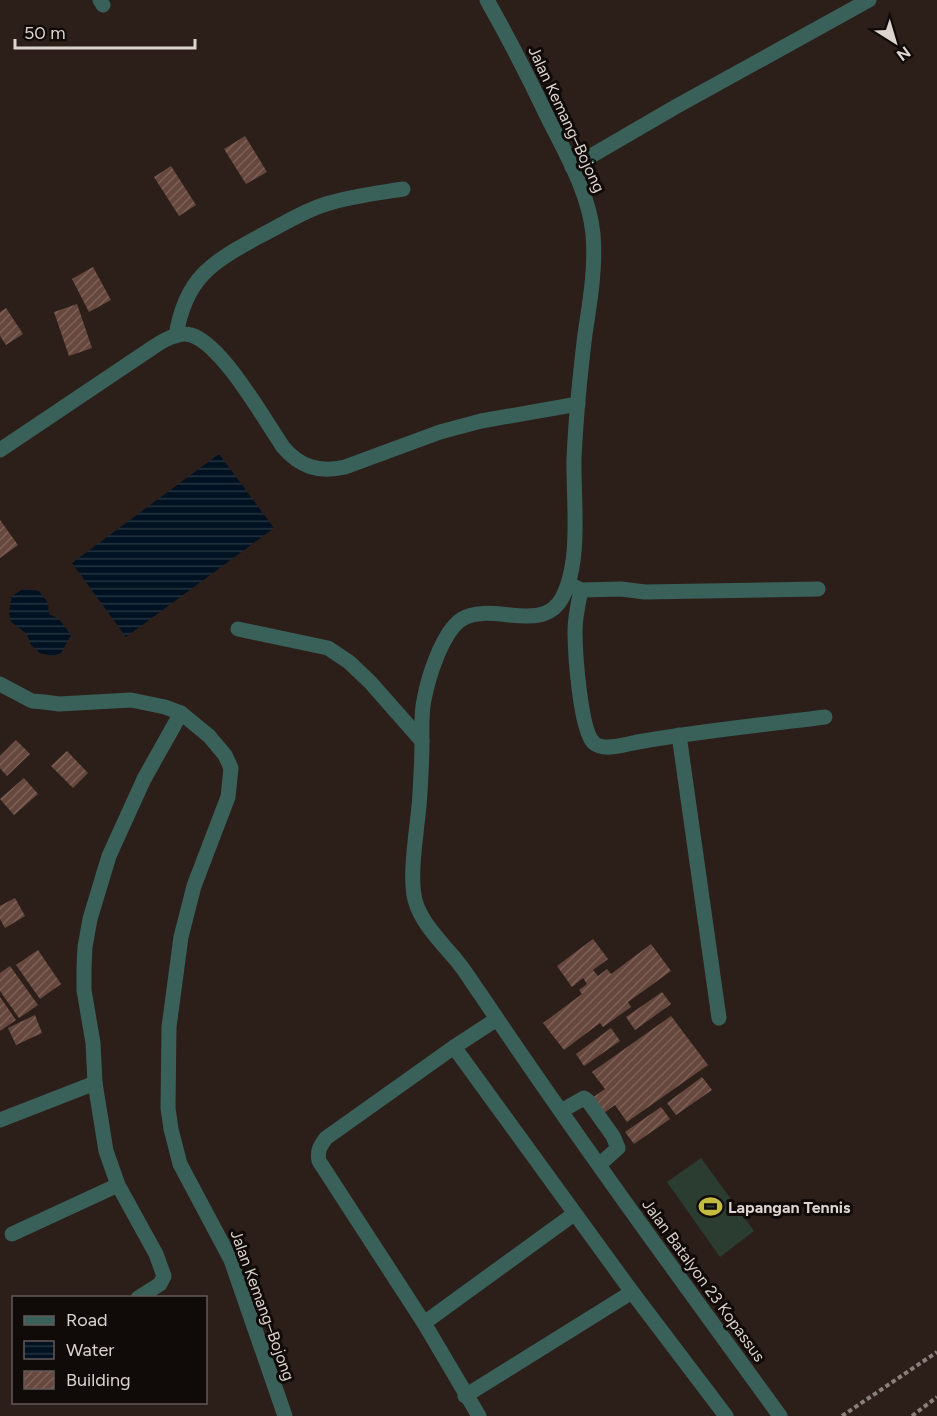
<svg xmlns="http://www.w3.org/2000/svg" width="937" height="1416" font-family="Figtree,sans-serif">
	<defs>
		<pattern id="water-rules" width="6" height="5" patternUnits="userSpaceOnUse" patternTransform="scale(1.5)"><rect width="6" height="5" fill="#001121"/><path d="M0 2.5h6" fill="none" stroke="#253340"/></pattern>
		<pattern id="building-hatch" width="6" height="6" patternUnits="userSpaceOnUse" patternTransform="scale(1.5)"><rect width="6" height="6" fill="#67483e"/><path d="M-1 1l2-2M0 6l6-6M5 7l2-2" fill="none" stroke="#7c6259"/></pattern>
	</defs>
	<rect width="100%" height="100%" fill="#2c1f19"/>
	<polygon fill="#2b3d31" points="701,1158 754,1231 720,1257 667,1182"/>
	<g fill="url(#water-rules)">
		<polygon points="219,454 274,528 126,637 72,563"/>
		<polygon points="23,589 39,591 48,603 49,614 59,619 71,635 61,653 53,656 40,653 31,645 27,634 11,622 9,612 12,596"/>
	</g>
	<g fill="url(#building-hatch)">
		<polygon points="245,136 267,172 246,184 224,149"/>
		<polygon points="171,166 196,205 179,216 154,177"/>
		<polygon points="93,267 111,300 89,312 72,279"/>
		<polygon points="77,304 92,348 69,356 54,312"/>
		<polygon points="6,308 23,334 6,345 0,336 0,312"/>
		<polygon points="0,520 18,545 0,558"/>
		<polygon points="16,740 30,754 7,776 0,768 0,756"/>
		<polygon points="67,751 88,773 73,788 51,766"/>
		<polygon points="24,778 38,794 14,815 0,799"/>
		<polygon points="15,898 25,916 5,928 0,919 0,906"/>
		<polygon points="593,939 608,959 593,970 598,976 607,969 611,974 651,944 671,971 628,1002 631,1007 603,1027 600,1023 564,1050 543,1023 582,994 579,990 587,984 583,978 572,987 557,966"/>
		<polygon points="38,950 61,984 40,999 16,965"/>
		<polygon points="10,966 38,1005 19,1018 0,991 0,973"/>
		<polygon points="662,992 671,1004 635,1030 626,1017"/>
		<polygon points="0,997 16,1020 0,1031"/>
		<polygon points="35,1015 42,1033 16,1045 8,1028"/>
		<polygon points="671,1016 708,1065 627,1122 615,1105 601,1115 589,1100 605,1089 592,1072"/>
		<polygon points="611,1028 620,1041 584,1066 576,1054"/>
		<polygon points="702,1077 712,1090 676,1115 667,1103"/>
		<polygon points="661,1107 670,1119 634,1144 625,1132"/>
	</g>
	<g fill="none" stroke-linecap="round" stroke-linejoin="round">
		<g stroke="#897f7a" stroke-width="4" stroke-dasharray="4.5 3" stroke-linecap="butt">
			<polyline points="842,1416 937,1352"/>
			<polyline points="912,1416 937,1397"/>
		</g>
		<g stroke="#396159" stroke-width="15">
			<polyline points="100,0 103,5"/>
			<path d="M 487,0 C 509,39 529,78 548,118 C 566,154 589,193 593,234 C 596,267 590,301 585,334 C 580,375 576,416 574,458 C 573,499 582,561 562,598 C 542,635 492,601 462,619 C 442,632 428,678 424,700 C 421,714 422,728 422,742 C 422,758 421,775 420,792 C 419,822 408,872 415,900 C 421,923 442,943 457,961 C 466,972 473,984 481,995 C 577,1138 679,1277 780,1416"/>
			<polyline points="572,167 677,106 869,0"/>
			<path d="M 176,336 C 185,278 212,262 260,236 C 282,225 303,211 326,204 C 351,196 378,193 403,189"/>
			<path d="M 0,450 L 152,348 C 162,341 178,331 191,335 C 222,344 264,419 283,447 C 300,467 319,473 345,467 L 440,432 L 481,421 L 578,404"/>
			<polyline points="573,586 581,590 621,589 645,592 818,589"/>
			<path d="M 581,590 C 578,604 575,617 575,631 C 575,651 580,731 594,743 C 604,752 626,744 638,742 C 700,731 762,725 825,717"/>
			<polyline points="238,629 328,648 349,662 370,682 422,741"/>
			<polyline points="0,684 32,701 44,702 59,704 131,700 165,707 181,713 209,736 225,755 231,768 228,797 194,886 181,937 169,1027 168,1108 171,1129 180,1164 231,1260 285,1416"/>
			<polyline points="679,735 719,1018"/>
			<polyline points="454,1047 632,1292 726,1416"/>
			<polyline points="561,1111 584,1098 588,1101 613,1136 618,1148 599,1165"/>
			<polyline points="0,1120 95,1083"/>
			<polyline points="12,1234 118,1185"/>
			<polyline points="138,1298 160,1284 164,1276 156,1254 118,1185 106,1151 95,1083 93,1043 84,990 84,968 85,947 90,919 109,856 144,779 181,713"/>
			<polyline points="424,1323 574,1214"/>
			<polyline points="465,1396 632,1292"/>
			<path d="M 479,1416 L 424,1323 L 319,1161 C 317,1151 320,1146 326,1138 L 454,1047 L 497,1019"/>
		</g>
	</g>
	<defs>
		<symbol id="stadium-bare" viewBox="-9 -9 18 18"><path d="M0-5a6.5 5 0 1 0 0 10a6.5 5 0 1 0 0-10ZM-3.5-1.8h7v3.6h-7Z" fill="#c2bd3f" stroke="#100a08" stroke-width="2.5" paint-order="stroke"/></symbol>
	</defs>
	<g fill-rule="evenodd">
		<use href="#stadium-bare" x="694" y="1190" width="33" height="33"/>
	</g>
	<g text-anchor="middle" stroke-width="6" stroke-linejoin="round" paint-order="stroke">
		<g font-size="16" fill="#dcd4cf" stroke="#100a08">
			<text transform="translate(567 119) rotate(65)" y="6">Jalan Kemang–Bojong</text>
			<text transform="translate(704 1280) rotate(54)" y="6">Jalan Batalyon 23 Kopassus</text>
			<text transform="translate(263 1305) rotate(70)" y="6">Jalan Kemang–Bojong</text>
		</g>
		<g font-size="16" font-weight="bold" fill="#dcd4cf" stroke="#100a08" text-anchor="start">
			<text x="728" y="1213">Lapangan Tennis</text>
		</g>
	</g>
	<rect x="12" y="1296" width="195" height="108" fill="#100a08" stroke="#625b58" stroke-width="1.5"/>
	<rect x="24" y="1316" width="30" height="9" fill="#396159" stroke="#625b58" stroke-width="1.5"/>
	<text x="66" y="1326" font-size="18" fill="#dcd4cf">Road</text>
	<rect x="24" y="1341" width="30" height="18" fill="url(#water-rules)" stroke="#625b58" stroke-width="1.5"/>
	<text x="66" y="1356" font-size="18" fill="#dcd4cf">Water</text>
	<rect x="24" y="1371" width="30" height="18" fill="url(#building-hatch)" stroke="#625b58" stroke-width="1.5"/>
	<text x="66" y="1386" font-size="18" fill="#dcd4cf">Building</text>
	<g transform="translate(895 42) rotate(143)" stroke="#100a08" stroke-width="4.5" paint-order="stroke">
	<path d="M0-4.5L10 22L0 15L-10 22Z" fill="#dcd4cf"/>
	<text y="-9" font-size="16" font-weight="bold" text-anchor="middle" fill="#dcd4cf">N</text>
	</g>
	<path d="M15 39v9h180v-9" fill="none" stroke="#dcd4cf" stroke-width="3"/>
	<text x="24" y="39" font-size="18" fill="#dcd4cf" stroke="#100a08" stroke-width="4.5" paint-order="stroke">50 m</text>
</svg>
